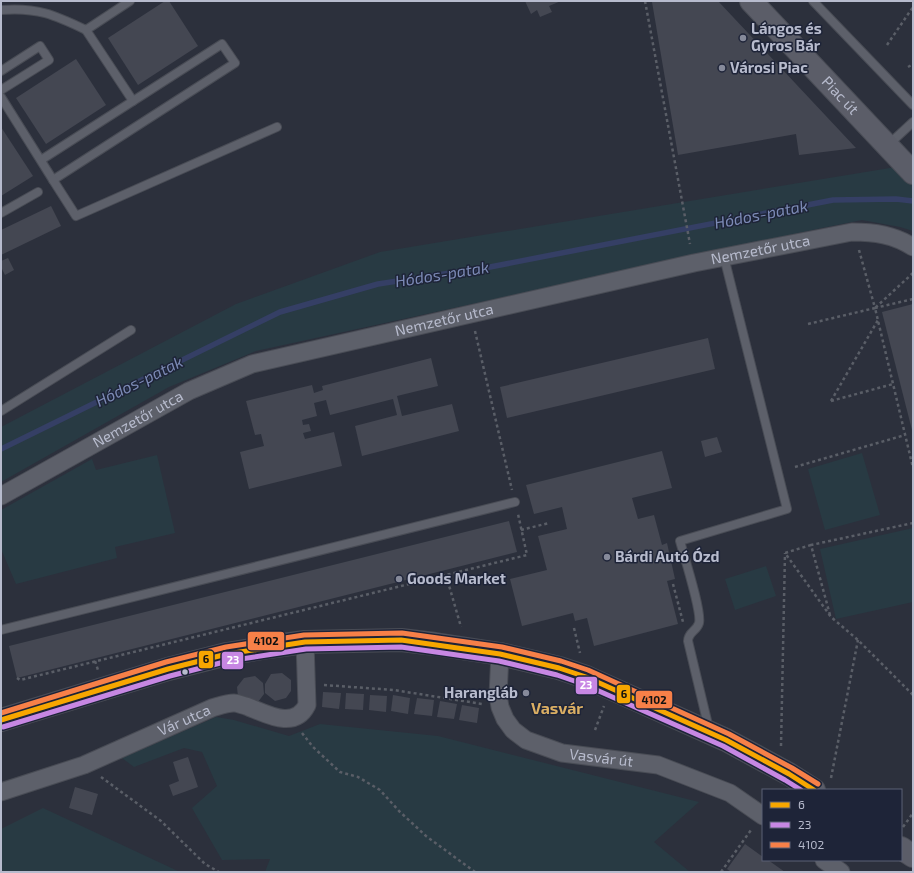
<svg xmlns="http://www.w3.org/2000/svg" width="914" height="873" font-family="'Exo 2',sans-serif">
	<rect width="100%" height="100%" fill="#2c303c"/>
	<g fill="#283a43">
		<polygon points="913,165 913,231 900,227 862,220 817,229 256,351 169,387 1,482 1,427 236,304 380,252 896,167"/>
		<polygon points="862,453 880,515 825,530 808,469"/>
		<polygon points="157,455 175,533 115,547 117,558 16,584 1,549 1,510 92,459 96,470"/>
		<polygon points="913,528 913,602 836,619 820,549"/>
		<polygon points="766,566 776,596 735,610 725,579"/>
		<polygon points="216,717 234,720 289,736 320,724 438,736 699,802 654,842 690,872 265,872 270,859 222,860 192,808 217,786 202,752 184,748 134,767 122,758"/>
		<polygon points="43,808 180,872 1,872 1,829"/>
	</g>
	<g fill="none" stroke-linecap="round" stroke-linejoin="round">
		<polyline stroke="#353f65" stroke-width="5.5" points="1,449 280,312 378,284 490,267 833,200 896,199 913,201"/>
	</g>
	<g fill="#444752">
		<polygon points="165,1 169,1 198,46 138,85 108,38"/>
		<polygon points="525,1 561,1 549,6 552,12 540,17 537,10 531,14"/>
		<polygon points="658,1 718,1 856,148 799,155 796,134 678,155 652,2"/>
		<polygon points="76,59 106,105 46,144 16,98"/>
		<polygon points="1,127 33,176 1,196"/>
		<polygon points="51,206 61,226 1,255 1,230"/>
		<polygon points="8,258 14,270 5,275 1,267 1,261"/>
		<polygon points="913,304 913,430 912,430 882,312"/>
		<polygon points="708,338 715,369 507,418 500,387"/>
		<polygon points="431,358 438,386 397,396 402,416 452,404 459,431 362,456 355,426 397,415 393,399 330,415 326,400 314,403 317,416 302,420 303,425 309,424 311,431 303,433 305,439 334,432 342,466 249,489 240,452 264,446 261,434 255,435 246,401 312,385 314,393 323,390 322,386"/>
		<polygon points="717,437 722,452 705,457 701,441"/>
		<polygon points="662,451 672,488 632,498 638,519 654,515 662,545 667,543 675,579 667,581 678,624 594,646 587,618 575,621 573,613 522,626 510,579 547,570 538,536 567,529 562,507 534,514 526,485"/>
		<polygon points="509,521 517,552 17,678 9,646"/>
		<polygon points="282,673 291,680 291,691 286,698 275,701 265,693 265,684 271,674"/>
		<polygon points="255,676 263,683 264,694 258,702 248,704 238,697 237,687 244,678"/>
		<polygon points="323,692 341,693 339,709 322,707"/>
		<polygon points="346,693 364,694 363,710 345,709"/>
		<polygon points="370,695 387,696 386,712 369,710"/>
		<polygon points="393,695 410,698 408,714 391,711"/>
		<polygon points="417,698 434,700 432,716 414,714"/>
		<polygon points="440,701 457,704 454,719 437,717"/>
		<polygon points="462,705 479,708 477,723 459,720"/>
		<polygon points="188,757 198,787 173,796 169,785 179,781 173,762"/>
		<polygon points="75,787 98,794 92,815 69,808"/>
		<polygon points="745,844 763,857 763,860 768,860 785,872 731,872 727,869"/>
	</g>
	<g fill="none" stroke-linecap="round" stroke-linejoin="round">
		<defs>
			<g id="lane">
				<polyline points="813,1 913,105"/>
				<path d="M 1,10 C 37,7 55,15 86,30 L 130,1"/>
				<polyline points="86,30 133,101"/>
				<polyline points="1,71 40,46 49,60 1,90"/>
				<polyline points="1,97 53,180 235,63 222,44 41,160"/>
				<polyline points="887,146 913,122"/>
				<polyline points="53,180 76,216 277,127"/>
				<polyline points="1,213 38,192"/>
				<polyline points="1,411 131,330"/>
				<polyline points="1,630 515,502"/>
				<path d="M 709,729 L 688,641 C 688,632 697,631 699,623 C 702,612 684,556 680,541 L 787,509 L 724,257"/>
			</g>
			<g id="street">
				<path id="s1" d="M 1,496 L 189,391 L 252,364 L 694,263 L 852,232 C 875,232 894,235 913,247"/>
				<path id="s2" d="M 500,654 L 498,695 L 500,707 L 505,719 L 513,730 L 526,740 L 562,753 L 658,765 L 730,793 L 763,816"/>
				<path id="s3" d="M 1,792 L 84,765 L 212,708 C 219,706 227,703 234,703 C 237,703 242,705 246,706 C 265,713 294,731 307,705 L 305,642"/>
				<polyline points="824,860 841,872"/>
			</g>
			<g id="secondary">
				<path id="s4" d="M 751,1 L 913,173"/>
				<polyline points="1,720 168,669 227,654 268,647 305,642 401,640 435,644 500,654 559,668 586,677 726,740 789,774 814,790"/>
				<polyline points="901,848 913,856"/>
			</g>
		</defs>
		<use href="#lane" stroke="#494c55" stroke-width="10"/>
		<use href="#street" stroke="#494c55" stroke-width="19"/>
		<use href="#secondary" stroke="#494c55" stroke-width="24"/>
		<g stroke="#5a5e67" stroke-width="2.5" stroke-dasharray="3 3" stroke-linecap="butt">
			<polyline points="645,1 690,244"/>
			<polyline points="887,45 913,7"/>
			<polyline points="908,67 913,64"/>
			<polyline points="859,250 875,308 913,299"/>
			<polyline points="913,273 875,308 913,468"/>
			<polyline points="808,324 875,308"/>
			<polyline points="475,331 512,490"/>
			<polyline points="831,401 878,320"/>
			<polyline points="831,401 893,384"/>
			<polyline points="795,467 905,435"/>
			<polyline points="521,530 549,523"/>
			<polyline points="811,545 785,553 831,617 858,640 913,695"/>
			<polyline points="446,575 461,627"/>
			<polyline points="673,584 683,622"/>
			<polyline points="830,615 811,545 913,523"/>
			<polyline points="574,628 580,653"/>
			<polyline points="95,661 98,670"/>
			<polyline points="17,678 20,680 527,555 518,514"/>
			<polyline points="324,685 394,690 482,704"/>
			<polyline points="595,730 604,706"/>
			<polyline points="302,733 313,747 340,772 358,777 380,790 399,811 426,836 475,872"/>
			<polyline points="781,746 785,553"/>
			<polyline points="101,777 161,821 205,864 219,872"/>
			<polyline points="831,778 858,640"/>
			<polyline points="903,827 913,813"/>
			<polyline points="721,872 751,830"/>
		</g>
		<use href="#lane" stroke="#5d606a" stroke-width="8"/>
		<use href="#street" stroke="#5d606a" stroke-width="17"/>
		<use href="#secondary" stroke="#5b5d68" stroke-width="22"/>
		<defs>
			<polyline id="bus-1" points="1,720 168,669 227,654 305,642 401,640 500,654 559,668 586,677 726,740 789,774 814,790"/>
			<polyline id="bus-2" points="3,727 170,676 228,661 306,649 401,647 499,661 557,675 583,684 723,746 785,780 801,790"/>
			<polyline id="bus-3" points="1,713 166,662 226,647 304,635 402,633 502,647 561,661 588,670 729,734 792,768 818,784"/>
		</defs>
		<use href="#bus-1" stroke="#1e2438" stroke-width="8"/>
		<use href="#bus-2" stroke="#1e2438" stroke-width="8"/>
		<use href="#bus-3" stroke="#1e2438" stroke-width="8"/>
		<use href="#bus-1" stroke="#f7a600" stroke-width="5"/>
		<use href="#bus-2" stroke="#c787e3" stroke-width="5"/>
		<use href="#bus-3" stroke="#f78048" stroke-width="5"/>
	</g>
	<g fill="#868a9a" stroke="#1e2438" stroke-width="1.5">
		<circle cx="743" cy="38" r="4"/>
		<circle cx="722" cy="68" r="4"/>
		<circle cx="607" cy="557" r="4"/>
		<circle cx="399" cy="579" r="4"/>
		<circle cx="526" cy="693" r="4"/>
	</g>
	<circle fill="#b7bbcd" stroke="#1e2438" stroke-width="1.5" cx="185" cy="672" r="3.5"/>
	<g text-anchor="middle" stroke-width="3" stroke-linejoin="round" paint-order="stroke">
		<g font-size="15" font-weight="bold" fill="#b7bbcd" stroke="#1e2438" text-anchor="start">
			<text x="751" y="34">Lángos és<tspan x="751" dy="17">Gyros Bár</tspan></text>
			<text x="730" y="73">Városi Piac</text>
			<text x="615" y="562">Bárdi Autó Ózd</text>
			<text x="407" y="584">Goods Market</text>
			<text x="518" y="698" text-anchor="end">Harangláb</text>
		</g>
		<g font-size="15" fill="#b7bbcd" stroke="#1e2438">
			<text dy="5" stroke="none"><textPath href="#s4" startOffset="130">Piac út</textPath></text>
			<text dy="5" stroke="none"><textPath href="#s1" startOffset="805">Nemzetőr utca</textPath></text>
			<text dy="5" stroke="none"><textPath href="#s1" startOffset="481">Nemzetőr utca</textPath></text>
			<text dy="5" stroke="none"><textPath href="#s1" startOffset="157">Nemzetőr utca</textPath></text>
			<text dy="5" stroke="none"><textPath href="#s3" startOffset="197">Vár utca</textPath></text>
			<text dy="5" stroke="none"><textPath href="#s2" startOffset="174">Vasvár út</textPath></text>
		</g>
		<g font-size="16" font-style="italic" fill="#7c8ab5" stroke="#1e2438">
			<text transform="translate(761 214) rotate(-11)" y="6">Hódos-patak</text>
			<text transform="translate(442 274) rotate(-9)" y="6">Hódos-patak</text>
			<text transform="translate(139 381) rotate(-26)" y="6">Hódos-patak</text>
		</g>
		<g font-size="16" font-weight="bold" fill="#dbaf63" stroke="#1e2438">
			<text x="557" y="714">Vasvár</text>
		</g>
	</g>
	<g stroke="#1e2438" stroke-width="1.5">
		<rect x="247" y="631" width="38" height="20" rx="4" fill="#f78048"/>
		<rect x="198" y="650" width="16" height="19" rx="4" fill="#f7a600"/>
		<rect x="221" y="651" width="23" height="19" rx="4" fill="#c787e3"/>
		<rect x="575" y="676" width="23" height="19" rx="4" fill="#c787e3"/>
		<rect x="616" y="684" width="15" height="20" rx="4" fill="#f7a600"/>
		<rect x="635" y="690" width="38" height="19" rx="4" fill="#f78048"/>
	</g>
	<g font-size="11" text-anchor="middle" font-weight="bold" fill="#fff">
		<text x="233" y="664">23</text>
		<text x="586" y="689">23</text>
	</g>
	<g font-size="11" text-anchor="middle" font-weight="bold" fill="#111">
		<text x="266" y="645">4102</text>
		<text x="206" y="663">6</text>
		<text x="624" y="698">6</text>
		<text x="654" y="704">4102</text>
	</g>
	<rect width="914" height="873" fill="none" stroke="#b7bbcd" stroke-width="4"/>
	<rect x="762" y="789" width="140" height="72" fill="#1e2438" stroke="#5b6074"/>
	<rect x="770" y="802" width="20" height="6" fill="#f7a600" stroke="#5b6074"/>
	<text x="798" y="809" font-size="12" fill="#b7bbcd">6</text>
	<rect x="770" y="822" width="20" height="6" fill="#c787e3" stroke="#5b6074"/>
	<text x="798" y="829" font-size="12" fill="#b7bbcd">23</text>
	<rect x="770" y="842" width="20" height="6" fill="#f78048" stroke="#5b6074"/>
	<text x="798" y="849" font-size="12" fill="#b7bbcd">4102</text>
</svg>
